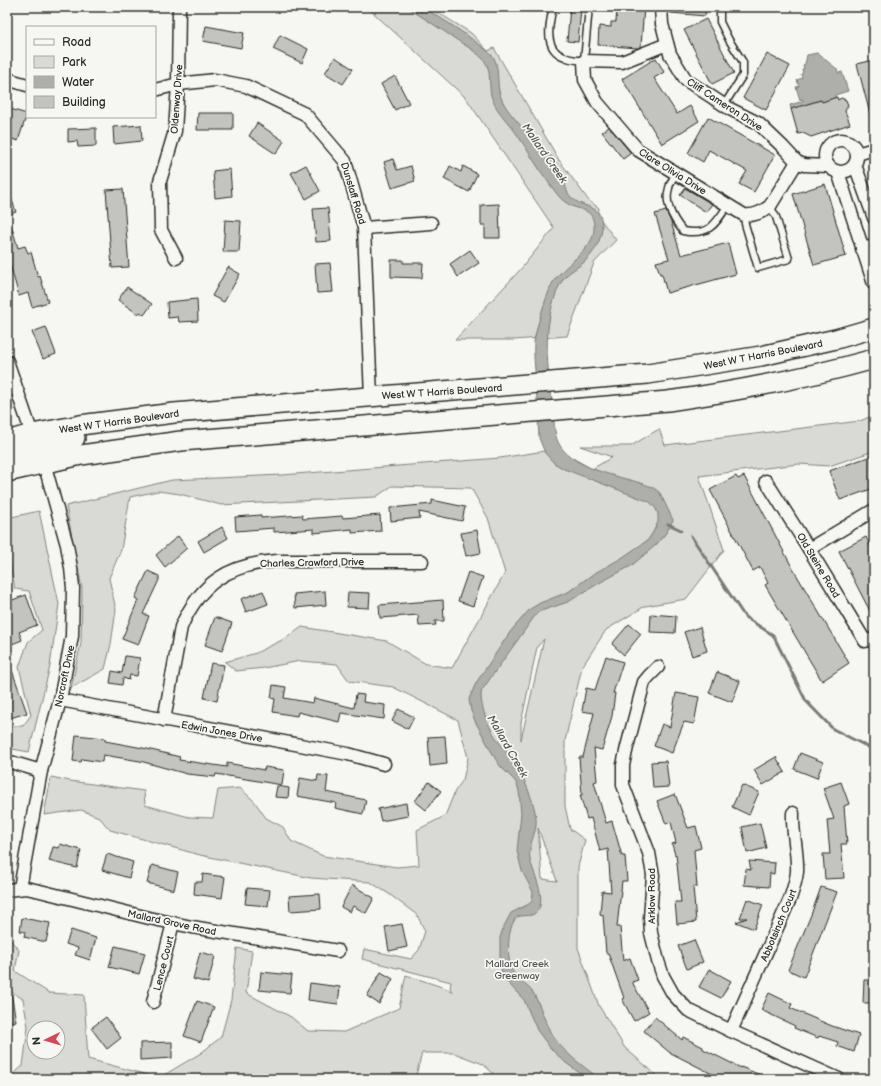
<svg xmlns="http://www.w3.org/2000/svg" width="881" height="1086" font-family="'Balsamiq Sans',sans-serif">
	<rect width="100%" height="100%" fill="#f6f6f2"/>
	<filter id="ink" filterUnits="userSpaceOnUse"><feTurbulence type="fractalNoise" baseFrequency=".025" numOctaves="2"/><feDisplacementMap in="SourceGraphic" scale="8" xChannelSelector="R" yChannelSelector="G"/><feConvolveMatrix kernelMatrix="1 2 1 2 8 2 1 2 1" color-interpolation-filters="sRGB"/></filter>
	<g filter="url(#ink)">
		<g fill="#d9d9d5" stroke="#828280" fill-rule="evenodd">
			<polygon points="367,7 429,7 471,33 488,51 494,48 559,160 589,201 599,208 598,216 616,240 594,263 567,336 514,340 455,340 520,270 554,228 466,98"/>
			<path d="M 874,415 L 874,451 L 829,466 L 799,464 L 699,476 L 707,499 L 724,550 L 686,599 L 645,606 L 606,630 L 582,667 L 565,741 L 565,806 L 570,829 L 585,840 L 578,867 L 578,948 L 599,1006 L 625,1048 L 661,1079 L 499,1079 L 483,1064 L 454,1053 L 422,1053 L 415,1079 L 7,1079 L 23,1066 L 28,1027 L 23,999 L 7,989 L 7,936 L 19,950 L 15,971 L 49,993 L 84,995 L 88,1059 L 159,1078 L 201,1053 L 221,1037 L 231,1000 L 237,948 L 252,951 L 246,993 L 291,1017 L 308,1031 L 344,1032 L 399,1008 L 406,975 L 445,988 L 453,992 L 450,988 L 451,982 L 362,959 L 364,949 L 411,959 L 419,950 L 425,931 L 417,915 L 389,894 L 370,882 L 311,878 L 200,855 L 110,830 L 99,817 L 81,810 L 44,815 L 51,777 L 70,781 L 144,791 L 145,805 L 189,817 L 213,818 L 218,790 L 240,788 L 254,801 L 266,818 L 283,827 L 291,841 L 323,856 L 397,867 L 419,865 L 417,830 L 445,816 L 455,791 L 463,780 L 468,758 L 458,720 L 393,687 L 349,681 L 337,664 L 300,661 L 264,668 L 236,671 L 225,662 L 256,653 L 286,638 L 302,627 L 387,641 L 426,664 L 452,668 L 505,573 L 488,518 L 471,488 L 392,486 L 376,497 L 221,505 L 180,494 L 158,491 L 130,497 L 121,550 L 109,578 L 116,610 L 111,644 L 105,669 L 71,688 L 81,643 L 82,589 L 66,506 L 172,480 L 282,475 L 500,458 L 557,449 L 592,469 L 612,457 L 580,446 L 631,446 L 659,429 L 665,445 L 860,421 ZM 544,639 L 521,740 L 521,723 L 537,647 ZM 538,828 L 557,881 L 556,881 L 542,879 ZM 34,1028 L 58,1028 L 58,1052 L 34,1052 Z"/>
			<polygon points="39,511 59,604 50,666 29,752 7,748 7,726 23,726 31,715 19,667 28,642 42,630 29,591 15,589 9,557 7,555 7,518"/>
		</g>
		<g fill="#aeaeab" stroke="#7a7a78">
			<path d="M 407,7 C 412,7 419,6 423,8 C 436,14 488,48 494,58 C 499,68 497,81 499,91 C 502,105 512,115 520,125 C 534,140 552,153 562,172 C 566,181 564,190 571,197 C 583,210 602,202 602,227 C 602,240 593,255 582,264 C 575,269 566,274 562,281 C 558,287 555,296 553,303 C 543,338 548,373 553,409 C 554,419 554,433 558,442 C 569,465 607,474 630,480 C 640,483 652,485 660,493 L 673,520 L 666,533 L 656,545 L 631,566 L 601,582 L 568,602 L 541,611 L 537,613 L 482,690 C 478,703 489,728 497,739 C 503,749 513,758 518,768 C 526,783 538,810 536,826 C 534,838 528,846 530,859 C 532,872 552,906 532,915 C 528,916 522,915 517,917 C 507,926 506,960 513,972 C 518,981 528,985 534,994 C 541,1006 544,1021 551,1033 C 562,1052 583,1066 600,1079 L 588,1079 L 566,1063 L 551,1049 L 537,1030 L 524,1000 L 506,981 L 502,973 L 500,958 L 500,938 L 503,928 L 511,913 L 529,904 L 532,901 L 533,892 L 522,871 L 517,851 L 521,814 L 519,791 L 517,784 L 514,780 L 501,767 L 496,760 L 475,721 L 471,711 L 469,699 L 476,683 L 510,632 L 530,609 L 540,603 L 568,592 L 593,574 L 620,559 L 648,540 L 653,532 L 658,522 L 658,514 L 656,509 L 650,502 L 564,469 L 554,463 L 545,453 L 539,438 C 538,419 537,400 536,381 C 535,368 533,354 534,342 C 536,327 546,297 552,284 C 562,265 593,251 594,230 C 595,205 579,213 565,202 C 559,198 555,191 551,186 C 538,169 528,150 516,133 C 509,123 498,113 493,101 C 487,89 493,71 484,60 C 477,52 466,46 457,40 C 441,29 423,18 407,7 Z"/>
			<polygon points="817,53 837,69 838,73 842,72 848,91 835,95 836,98 822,102 820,100 791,109 790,105 803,101 803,99 800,100 796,87 799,86 797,80 802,78 801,74 803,73 802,69 804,69 803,65 805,64 807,55"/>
		</g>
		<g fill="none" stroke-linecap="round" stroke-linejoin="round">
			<g stroke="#7a7a78" stroke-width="3">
				<polyline points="668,524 681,530"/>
				<polyline points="691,536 745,617 773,635 806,701 833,729 874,750"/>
			</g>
		</g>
		<g fill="#c3c3c0" stroke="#2b2b2b">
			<polygon points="617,7 644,7 641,46 638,48 598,45 599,26 611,27 611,22 616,22"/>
			<polygon points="671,7 706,7 705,16 671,13"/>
			<polygon points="570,8 581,9 578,42 567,41"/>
			<polygon points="706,19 734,73 712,84 684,30"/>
			<polygon points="206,26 244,33 241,48 203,41"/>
			<polygon points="280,35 308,49 302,63 273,49"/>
			<polygon points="767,54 790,66 766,110 743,98"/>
			<polygon points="335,57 353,69 343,84 325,73"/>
			<polygon points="656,58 664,72 654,78 677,114 690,106 699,121 662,144 622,79"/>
			<polygon points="874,60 874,117 871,118 857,64"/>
			<polygon points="395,76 409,103 395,110 381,84"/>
			<polygon points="837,97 838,100 841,98 846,100 848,105 845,111 850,124 811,137 803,133 798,134 791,109 821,100 822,102"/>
			<polygon points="7,108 27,114 18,141 7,137"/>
			<polygon points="198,113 233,113 233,130 197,130"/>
			<polygon points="708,117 775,155 754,192 739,184 747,171 709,150 703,162 688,153"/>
			<polygon points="257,123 284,141 276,154 249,136"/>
			<polygon points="141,125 142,141 114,144 113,127"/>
			<polygon points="609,127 631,153 623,159 602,132"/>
			<polygon points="96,128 96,146 78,147 77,141 68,142 68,129"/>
			<polygon points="393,159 397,170 411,166 415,181 392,188 384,162"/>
			<polygon points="306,165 320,191 306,199 291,173"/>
			<polygon points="450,166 461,172 463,166 477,174 469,192 444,179"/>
			<polygon points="230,169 232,196 215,198 213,171"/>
			<polygon points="825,184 846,256 814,265 793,194"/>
			<polygon points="8,188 16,212 7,215 7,189"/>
			<polygon points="685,188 712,204 706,212 680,195"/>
			<polygon points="123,189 129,267 112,268 106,190"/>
			<polygon points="499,204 500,238 485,238 485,225 481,225 481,205"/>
			<polygon points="328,208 331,241 316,242 313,209"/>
			<polygon points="666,211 671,222 681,255 728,243 736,274 667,293 662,274 660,274 656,262 669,259 655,214"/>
			<polygon points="7,218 9,218 18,248 25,246 28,253 31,252 38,277 40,276 48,302 32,307 28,293 19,296 7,254"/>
			<polygon points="225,220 241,221 239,252 223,252"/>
			<polygon points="470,250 479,263 458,277 450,264"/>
			<polygon points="391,260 403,260 403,263 423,263 422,278 391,277"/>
			<polygon points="330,263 333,292 317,293 315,264"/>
			<polygon points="228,267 240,274 224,302 212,296"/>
			<polygon points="127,287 152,304 144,315 140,312 138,314 118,300"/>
			<polygon points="197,299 198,321 179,322 178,317 168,318 167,302"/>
			<polygon points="46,327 56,354 43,359 32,332"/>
			<polygon points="874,455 874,488 840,500 829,471"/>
			<polygon points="736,476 738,479 744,476 793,569 849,663 822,681 765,585 768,583 760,567 753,571 710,490"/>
			<polygon points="432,500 465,507 462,521 419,512 420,518 391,521 390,508 432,504"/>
			<polygon points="261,515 261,518 302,515 303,519 342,516 343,518 380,515 381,531 352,533 352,529 314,533 314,529 274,532 274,528 236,531 235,517"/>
			<polygon points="222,527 228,538 204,552 198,541"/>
			<polygon points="477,530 481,553 466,556 461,533"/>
			<polygon points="178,536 187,548 165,567 156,555"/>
			<polygon points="866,537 874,553 874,619 839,551"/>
			<polygon points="148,571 159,576 159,580 143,614 149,616 138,645 122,639 138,600 135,598"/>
			<polygon points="468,572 483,577 473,606 458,601"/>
			<polygon points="263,591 268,604 246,612 241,599"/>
			<polygon points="325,591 326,605 295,608 294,594"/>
			<polygon points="348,592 370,593 369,608 347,607"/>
			<polygon points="26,595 37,625 19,632 22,640 7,646 7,602"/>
			<polygon points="443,600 444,621 435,621 436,625 419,626 418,615 380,618 379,605"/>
			<polygon points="651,614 676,616 675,633 650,632"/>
			<polygon points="215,617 232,623 222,651 205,645"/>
			<polygon points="629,624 641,634 624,655 612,644"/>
			<polygon points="700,627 707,651 692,656 684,632"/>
			<polygon points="125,656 140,658 137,676 130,675 129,680 123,678 122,685 110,683 112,671 122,673"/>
			<polygon points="606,656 623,662 613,693 615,693 612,716 602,750 594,748 597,781 594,782 606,823 612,821 622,856 625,856 627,881 622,881 617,927 620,927 623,961 630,958 638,980 632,982 649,1012 634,1021 622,999 624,998 608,953 606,953 603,915 600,914 602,891 611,892 608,849 600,851 591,818 587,819 580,795 582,795 579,757 583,757 594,713 582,711 586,688 595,690"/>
			<polygon points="7,659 8,659 27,713 10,718 7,709"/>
			<polygon points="211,663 224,665 217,701 204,698"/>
			<polygon points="717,672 740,681 732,702 709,693"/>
			<polygon points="273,685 286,687 284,698 313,703 314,698 354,708 356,694 364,695 363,702 385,705 384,719 341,713 339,722 298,712 297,716 273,712 275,699 271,698"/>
			<polygon points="676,693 699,697 694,724 684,722 672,753 654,746 662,724 670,727"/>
			<polygon points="398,709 414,717 408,729 392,721"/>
			<polygon points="76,735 105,738 105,741 143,748 180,757 179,760 227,767 227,763 264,770 265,767 284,770 282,785 216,774 215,777 187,774 140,761 103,755 102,762 82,759 81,762 73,761"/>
			<polygon points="445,736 447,764 430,766 428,737"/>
			<polygon points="800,753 823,762 817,778 794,769"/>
			<polygon points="776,757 785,772 763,785 754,770"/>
			<polygon points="666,761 669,787 653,788 651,762"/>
			<polygon points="318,775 328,776 326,792 366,800 363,814 335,808 336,803 297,796 300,778 317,781"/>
			<polygon points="429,782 441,791 426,810 415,801"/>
			<polygon points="841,782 849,804 844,806 847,844 841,844 844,878 825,879 823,854 830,854 827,820 834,819 823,788"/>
			<polygon points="742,785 759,792 749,815 732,807"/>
			<polygon points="277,786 289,788 288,798 275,797"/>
			<polygon points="675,794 688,828 696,826 701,848 694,850 697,887 693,887 696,922 677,924 675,902 681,902 676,854 675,855 672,844 676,843 671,822 666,824 657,801"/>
			<polygon points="406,803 408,816 381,821 378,809"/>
			<polygon points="760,823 766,848 747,853 742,827"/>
			<polygon points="60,844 81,850 77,868 49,861 53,847 59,848"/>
			<polygon points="107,854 133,862 129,878 102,870"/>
			<polygon points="749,861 775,863 774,874 770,873 769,887 744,885 746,869 751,870"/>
			<polygon points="152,865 178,872 174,890 147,883"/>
			<polygon points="203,874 225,877 222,898 194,894 195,882 202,882"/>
			<polygon points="352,885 374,898 366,913 353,906 350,912 341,907"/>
			<polygon points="821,887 837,892 804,977 788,970 811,915"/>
			<polygon points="247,888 270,890 268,906 245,904"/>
			<polygon points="320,894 321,909 290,911 289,896"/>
			<polygon points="747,899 763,905 754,929 736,922 747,918 740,918"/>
			<polygon points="22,918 50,923 46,942 24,937 25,932 20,931"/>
			<polygon points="402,924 407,947 389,951 385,927"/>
			<polygon points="71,930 96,938 90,960 75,955 78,948 66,944"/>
			<polygon points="694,940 703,962 687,969 678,946"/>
			<polygon points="115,946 145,953 139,974 109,967"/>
			<polygon points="200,952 215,956 208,983 193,979"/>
			<polygon points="709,969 731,981 721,998 699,987"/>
			<polygon points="261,972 292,975 290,993 259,990"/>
			<polygon points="381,972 393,979 379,1004 367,996"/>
			<polygon points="864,980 874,980 874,1003 863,1003"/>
			<polygon points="310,983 340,987 338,1004 308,1000"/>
			<polygon points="7,993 11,993 16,1021 7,1023"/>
			<polygon points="769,993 792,1004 790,1008 832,1026 859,1035 854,1052 837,1046 838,1042 819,1036 818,1038 794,1028 795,1026 761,1010"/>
			<polygon points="197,1001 214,1007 201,1042 184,1036"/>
			<polygon points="106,1017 121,1038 107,1049 91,1028"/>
			<polygon points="655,1017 682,1040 683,1037 703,1047 703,1049 741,1068 741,1067 770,1079 722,1079 669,1052 644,1031"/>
			<polygon points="172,1042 172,1058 140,1060 140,1043"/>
		</g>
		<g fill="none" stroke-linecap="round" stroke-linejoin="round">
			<defs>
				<g id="lane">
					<path d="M 553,7 C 549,24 543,50 565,57 C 571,60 578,60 584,61 L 589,7"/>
					<polyline points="720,7 720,22 729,40 743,62 743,75 724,105"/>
					<path d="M 676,174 C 673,178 670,183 669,188 C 664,204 673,219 683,231 C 709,236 715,225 728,205"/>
					<polyline points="744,215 745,224 758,268 789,259 776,217 770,206"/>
				</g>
				<g id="street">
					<polyline points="661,7 662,24 670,54 686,80 730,109 758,123 783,147 797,162 804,165 828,166"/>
					<path d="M 667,44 L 622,62 L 584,61 L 585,80 L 597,102 L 638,150 L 744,215 C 755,216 762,212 770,206 L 797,162"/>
					<polyline points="7,79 27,85"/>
					<polyline points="155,90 178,84 215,80 246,86 305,114 345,161 364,228 371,397"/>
					<circle cx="841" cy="156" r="16"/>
					<polyline points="857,154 874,149"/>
					<polyline points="855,165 874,218"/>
					<polyline points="838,172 874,284"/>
					<polyline points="364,228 431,223"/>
					<polyline points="862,249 874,246"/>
					<polyline points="176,258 161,230 160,181 175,131 178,84 179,7"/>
					<polyline points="7,361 32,434"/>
					<polyline points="766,481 809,549 865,641 874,639"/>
					<polyline points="809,549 874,510"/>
					<polyline points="658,667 649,676 644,682 627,747 623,765 623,785 649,853 653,875 650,918 651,933 658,961 663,976 673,994 688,1010 731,1031 839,1079"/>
					<polyline points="60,700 348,754 384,764"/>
					<path d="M 164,720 L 181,627 C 200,583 229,564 277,561 L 422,561"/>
					<polyline points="7,761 41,771"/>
					<polyline points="20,888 41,771 60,700 72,636 73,588 71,568 67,545 44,463"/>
					<polyline points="7,890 26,888 40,891 149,918 192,927 338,951"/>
					<polyline points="153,1002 173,923"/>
					<path d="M 731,1031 L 790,899 C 793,890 796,881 797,872 C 798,852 792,833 793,813"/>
				</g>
				<g id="primary">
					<polyline points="7,441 32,434 80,425 174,413 648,374 761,356 836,339 874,328"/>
					<path d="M 7,460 C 23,456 31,452 32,434"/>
					<path d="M 44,463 C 41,441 58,442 75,438"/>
					<path d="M 7,472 L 81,455 L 181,441 L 668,401 C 738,391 806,378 874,359"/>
				</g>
			</defs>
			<use href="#lane" stroke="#2b2b2b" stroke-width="9"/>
			<use href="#street" stroke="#2b2b2b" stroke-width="15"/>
			<use href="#primary" stroke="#2b2b2b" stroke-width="22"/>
			<use href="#lane" stroke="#f6f6f2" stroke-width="6"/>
			<use href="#street" stroke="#f6f6f2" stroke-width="12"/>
			<use href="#primary" stroke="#f6f6f2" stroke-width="19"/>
		</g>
	</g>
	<g text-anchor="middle" stroke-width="3.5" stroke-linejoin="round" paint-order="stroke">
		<g font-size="10" fill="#2b2b2b" stroke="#f6f6f2">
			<text transform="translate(176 99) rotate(-86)" y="4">Oldenway Drive</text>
			<text transform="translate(725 104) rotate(33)" y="4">Cliff Cameron Drive</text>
			<text transform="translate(673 171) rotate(32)" y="4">Clare Olivia Drive</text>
			<text transform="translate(354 193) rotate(73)" y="4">Dunstaff Road</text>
			<text transform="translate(763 354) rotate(-11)" y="4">West W T Harris Boulevard</text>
			<text transform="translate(442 391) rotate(-4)" y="4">West W T Harris Boulevard</text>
			<text transform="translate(119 421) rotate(-8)" y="4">West W T Harris Boulevard</text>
			<text transform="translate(312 562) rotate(-1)" y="4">Charles Crawford Drive</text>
			<text transform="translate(819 565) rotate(59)" y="4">Old Steine Road</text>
			<text transform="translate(64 676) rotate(-78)" y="4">Norcroft Drive</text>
			<text transform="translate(222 731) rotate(10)" y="4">Edwin Jones Drive</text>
			<text transform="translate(651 896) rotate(-90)" y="4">Arklow Road</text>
			<text transform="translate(172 922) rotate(12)" y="4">Mallard Grove Road</text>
			<text transform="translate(778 925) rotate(-67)" y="4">Abbotsinch Court</text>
			<text transform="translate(163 963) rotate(-76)" y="4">Lence Court</text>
		</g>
		<g font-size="10" fill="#565656" stroke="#f6f6f2">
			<text x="517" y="967">Mallard Creek<tspan x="517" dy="12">Greenway</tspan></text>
		</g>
		<g font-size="11" font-style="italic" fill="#525251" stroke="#f6f6f2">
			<text transform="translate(545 153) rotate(55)" y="4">Mallard Creek</text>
			<text transform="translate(508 746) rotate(60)" y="4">Mallard Creek</text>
		</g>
	</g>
	<rect width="881" height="1086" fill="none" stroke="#f6f6f2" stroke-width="24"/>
	<rect x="12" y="12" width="857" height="1062" fill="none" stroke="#2b2b2b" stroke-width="1.5" filter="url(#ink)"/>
	<rect x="26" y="26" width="130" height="92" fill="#f6f6f2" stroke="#a5a5a2"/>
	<rect x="34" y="39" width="20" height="6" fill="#f6f6f2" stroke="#a5a5a2"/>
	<text x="62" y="46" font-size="12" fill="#2b2b2b">Road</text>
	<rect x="34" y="56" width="20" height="12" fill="#d9d9d5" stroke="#a5a5a2"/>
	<text x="62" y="66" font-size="12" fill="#2b2b2b">Park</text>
	<rect x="34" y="76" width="20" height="12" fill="#aeaeab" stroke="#a5a5a2"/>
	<text x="62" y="86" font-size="12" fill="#2b2b2b">Water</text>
	<rect x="34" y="96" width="20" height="12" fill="#c3c3c0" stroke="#a5a5a2"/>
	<text x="62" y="106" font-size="12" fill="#2b2b2b">Building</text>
	<g transform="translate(46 1040) rotate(265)"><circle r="19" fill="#f6f6f2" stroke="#a5a5a2"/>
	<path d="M0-3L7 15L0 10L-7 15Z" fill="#d1495b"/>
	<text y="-6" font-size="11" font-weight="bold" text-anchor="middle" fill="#2b2b2b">N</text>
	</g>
</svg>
